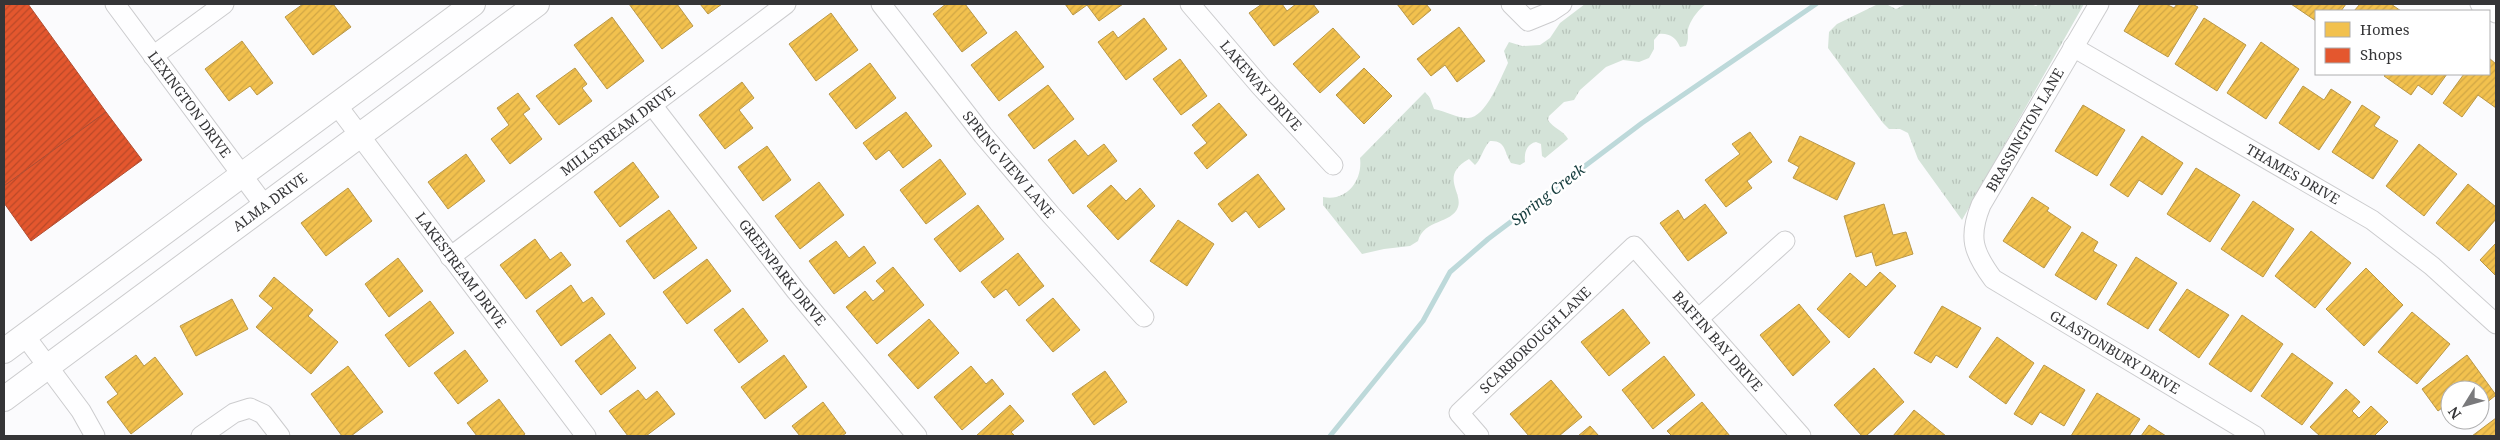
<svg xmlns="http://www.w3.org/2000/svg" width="2500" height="440" font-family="'Noto Serif',serif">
	<defs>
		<pattern id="grass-tufts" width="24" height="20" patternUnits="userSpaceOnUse" patternTransform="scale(1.25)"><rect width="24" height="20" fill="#d4e3d8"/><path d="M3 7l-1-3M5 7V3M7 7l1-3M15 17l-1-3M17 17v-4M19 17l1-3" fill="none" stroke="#b7c3ba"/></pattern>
		<pattern id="homes-hatch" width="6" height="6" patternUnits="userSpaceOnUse" patternTransform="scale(1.25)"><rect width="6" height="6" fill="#f2c14e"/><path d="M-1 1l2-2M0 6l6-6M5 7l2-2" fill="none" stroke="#d0a645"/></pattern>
		<pattern id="shops-hatch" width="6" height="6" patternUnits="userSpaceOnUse" patternTransform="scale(1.25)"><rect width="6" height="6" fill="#e4572e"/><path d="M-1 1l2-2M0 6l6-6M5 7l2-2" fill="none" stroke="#ba4928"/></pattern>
	</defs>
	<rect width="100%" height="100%" fill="#fbfbfd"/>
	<g fill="url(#grass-tufts)">
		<path d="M 1585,4 L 1706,4 C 1699,9 1692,18 1689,26 C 1686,33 1690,37 1686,46 L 1680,47 C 1676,38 1670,33 1659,34 L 1654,40 L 1654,49 L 1649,58 L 1639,62 L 1623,60 L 1606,67 L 1580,90 L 1574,100 L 1564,102 L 1549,116 L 1548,120 C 1553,128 1564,131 1568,139 L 1545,158 L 1542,156 L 1541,144 L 1536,142 C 1527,144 1524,152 1525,162 L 1520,165 L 1511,163 C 1504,152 1506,140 1490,141 C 1483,148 1481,160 1475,165 L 1469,159 C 1439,176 1463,192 1458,207 C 1452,224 1424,219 1418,241 L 1410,246 L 1384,249 L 1362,254 L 1323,205 L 1323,197 C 1347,202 1363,180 1360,158 L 1425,92 L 1430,98 L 1434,109 C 1445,111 1457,118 1468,118 C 1486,118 1501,77 1508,63 L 1504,51 L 1509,42 L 1522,46 L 1540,45 L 1550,38 L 1560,23 Z"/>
		<polygon points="1878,4 1886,4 1896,9 1906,4 2031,4 2036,6 2039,4 2084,4 1962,220 1918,159 1908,133 1900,129 1889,129 1883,123 1828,48 1829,32 1837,24"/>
	</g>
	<g fill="url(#homes-hatch)" stroke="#b99747">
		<polygon points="303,4 333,4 351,27 313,55 285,17"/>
		<polygon points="629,4 677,4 693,26 662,49"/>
		<polygon points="700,4 722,4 708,14"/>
		<polygon points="946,4 965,4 987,33 962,52 933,14"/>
		<polygon points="1065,4 1123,4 1099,21 1087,5 1073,15"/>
		<polygon points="1262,4 1282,4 1287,11 1296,4 1313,4 1319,12 1274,46 1249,13"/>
		<polygon points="1397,4 1426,4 1431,10 1413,25"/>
		<polygon points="2140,4 2166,4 2174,8 2177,4 2192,4 2198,7 2168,57 2124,31"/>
		<polygon points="2291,4 2346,4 2341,11 2316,11 2316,21"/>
		<polygon points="2360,4 2391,4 2401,11 2354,11"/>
		<polygon points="831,13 858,50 816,81 789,44"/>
		<polygon points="612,17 644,61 607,89 574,45"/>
		<polygon points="1144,18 1167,49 1126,80 1098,42 1113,31 1118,38"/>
		<polygon points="2204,18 2246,45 2217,91 2175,64"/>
		<polygon points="1459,27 1485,61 1457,82 1445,65 1431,76 1417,59"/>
		<polygon points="1333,28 1360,57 1320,93 1293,64"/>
		<polygon points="1016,31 1044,67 999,101 971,65"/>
		<polygon points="242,41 273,83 257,95 250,86 229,101 205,69"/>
		<polygon points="2261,42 2299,69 2266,119 2227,93"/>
		<polygon points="2489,58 2496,64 2496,108 2478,95 2462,117 2443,103 2464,74 2489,74"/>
		<polygon points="1180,59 1207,96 1181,115 1153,79"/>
		<polygon points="870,63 896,98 856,129 829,94"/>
		<polygon points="575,68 587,84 582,88 592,101 559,125 536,96"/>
		<polygon points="1364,68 1392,96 1364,124 1336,95"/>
		<polygon points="2386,74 2447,74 2432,95 2418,85 2411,95 2384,76"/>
		<polygon points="742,82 754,98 739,110 753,128 725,149 699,115"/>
		<polygon points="1048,85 1074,119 1034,149 1008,115"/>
		<polygon points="2303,86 2324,100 2331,89 2351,102 2319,150 2279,123"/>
		<polygon points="518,93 530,109 523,114 542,139 510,164 491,139 509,125 497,108"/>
		<polygon points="1219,103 1247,135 1207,169 1194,153 1207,143 1192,125"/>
		<polygon points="2083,105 2125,130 2097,176 2055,151"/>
		<polygon points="2362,105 2380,117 2374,126 2398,141 2373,179 2332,152"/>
		<polygon points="906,112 932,146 903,168 889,150 876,160 863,143"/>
		<polygon points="1750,132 1772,162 1747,181 1752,188 1726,207 1705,180 1740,154 1732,144"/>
		<polygon points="1800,136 1855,163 1837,200 1793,178 1799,167 1788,161"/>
		<polygon points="2142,136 2183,163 2162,195 2139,180 2128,197 2110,185"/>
		<polygon points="1075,140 1088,156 1104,144 1117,161 1073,194 1048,160"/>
		<polygon points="2419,144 2457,174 2424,216 2386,186"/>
		<polygon points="767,146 791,180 763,201 738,167"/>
		<polygon points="466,154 485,181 448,209 428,182"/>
		<polygon points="940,159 966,194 926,224 900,190"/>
		<polygon points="633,162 659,197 620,227 594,192"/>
		<polygon points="2196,168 2240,195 2210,242 2167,214"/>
		<polygon points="1258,174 1285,209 1259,228 1246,211 1232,222 1218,204"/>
		<polygon points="819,182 844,215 800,249 775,216"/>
		<polygon points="2468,184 2496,207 2496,219 2469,251 2436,223"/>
		<polygon points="1111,185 1126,201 1140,188 1155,206 1118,240 1087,206"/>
		<polygon points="348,188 372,221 326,256 301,223"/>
		<polygon points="2032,197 2049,208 2047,211 2071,227 2044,268 2003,241"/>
		<polygon points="2253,201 2294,229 2263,277 2221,249"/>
		<polygon points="1705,204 1727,233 1688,261 1660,223 1678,210 1684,220"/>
		<polygon points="1884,204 1893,235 1906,232 1913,254 1876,266 1872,252 1856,257 1844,216"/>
		<polygon points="978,205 1004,239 960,272 934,239"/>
		<polygon points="669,210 697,248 654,279 626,241"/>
		<polygon points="1178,220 1214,244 1187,286 1150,261"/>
		<polygon points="2311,231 2351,263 2315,308 2275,276"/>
		<polygon points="2082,232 2098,242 2093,251 2117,265 2096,300 2055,275"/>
		<polygon points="535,239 550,260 561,252 571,265 526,299 500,265"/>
		<polygon points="836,241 849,258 864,246 876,263 834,294 809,261"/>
		<polygon points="2496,243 2496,276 2480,260"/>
		<polygon points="1018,253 1044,286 1019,306 1006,289 994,298 981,282"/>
		<polygon points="2136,257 2177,283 2148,329 2107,304"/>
		<polygon points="398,258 423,291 389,317 365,284"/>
		<polygon points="707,259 731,291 687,324 663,292"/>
		<polygon points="893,267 924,305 877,344 846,307 865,291 873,301 885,291 876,281"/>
		<polygon points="2366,268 2403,305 2364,346 2326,309"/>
		<polygon points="1880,272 1896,286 1849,338 1817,309 1850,273 1866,287"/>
		<polygon points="274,277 313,310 308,316 338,342 311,374 256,327 273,308 259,296"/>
		<polygon points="571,285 583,303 592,297 605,314 561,346 536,311"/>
		<polygon points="2187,289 2229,315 2199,358 2159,330"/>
		<polygon points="1053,298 1080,330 1053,352 1026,320"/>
		<polygon points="232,299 248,329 196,356 180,326"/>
		<polygon points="430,301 454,333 409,367 385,335"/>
		<polygon points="1799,304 1830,342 1793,376 1760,335"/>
		<polygon points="1942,306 1981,328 1957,368 1936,355 1931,363 1914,353"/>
		<polygon points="743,308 768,341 739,363 714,330"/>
		<polygon points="1623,309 1650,343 1609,376 1581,342"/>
		<polygon points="2412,312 2450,344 2417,384 2378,352"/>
		<polygon points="2242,315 2283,344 2251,392 2209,364"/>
		<polygon points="929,319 959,353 918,389 888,355"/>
		<polygon points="610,334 636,368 601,395 575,361"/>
		<polygon points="1997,337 2034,363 2006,404 1969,377"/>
		<polygon points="465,350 488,381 458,404 434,373"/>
		<polygon points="2292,353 2333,383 2302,425 2261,396"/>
		<polygon points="136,355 144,366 155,357 183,394 131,434 107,402 118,394 105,377"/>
		<polygon points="784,355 807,387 765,419 741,387"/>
		<polygon points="2467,355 2496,395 2480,408 2480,390 2450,390 2450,402 2438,411 2422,389"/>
		<polygon points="1664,356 1695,395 1653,429 1622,390"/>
		<polygon points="2044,365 2085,390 2064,426 2040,412 2032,425 2014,414"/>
		<polygon points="348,366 383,412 351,436 342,436 311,394"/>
		<polygon points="971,366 986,384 992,379 1004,394 962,430 934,397"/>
		<polygon points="1874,368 1904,402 1866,436 1862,436 1834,405"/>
		<polygon points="1105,371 1127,402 1094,425 1072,394"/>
		<polygon points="1551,380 1582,417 1559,436 1529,436 1510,414"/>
		<polygon points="2346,389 2360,402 2352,411 2359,418 2371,406 2388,422 2374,436 2320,436 2310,427"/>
		<polygon points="638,390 646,400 657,391 675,414 646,436 628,436 609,411"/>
		<polygon points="2097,393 2140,419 2129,436 2071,436"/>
		<polygon points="499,399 525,434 522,436 477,436 467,423"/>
		<polygon points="823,402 846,433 842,436 800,436 792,426"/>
		<polygon points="1702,402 1730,436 1672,436 1667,431"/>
		<polygon points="1010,405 1024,421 1011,432 1015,436 976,436"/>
		<polygon points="1914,410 1946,436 1893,436"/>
		<polygon points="2496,418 2496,436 2472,436"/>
		<polygon points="2149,425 2166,436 2141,436"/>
		<polygon points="1590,426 1599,436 1578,436"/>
	</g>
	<g fill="url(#shops-hatch)" stroke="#b04d31">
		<polygon points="4,4 28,4 106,112 4,186"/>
		<polygon points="106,112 142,160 31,241 4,203 4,186"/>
	</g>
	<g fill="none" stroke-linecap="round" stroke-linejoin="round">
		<polyline stroke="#bdd9da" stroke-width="5" points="1330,436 1423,321 1450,272 1488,239 1642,123 1816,4"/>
		<defs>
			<g id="minor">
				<path id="s1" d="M 115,4 L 265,206"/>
				<path id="s2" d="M 881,4 L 983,135 L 1051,215 L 1144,317"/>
				<path id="s3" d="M 1190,4 L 1261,87 L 1333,165"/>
				<polyline points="1511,4 1528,21 1550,12 1562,4"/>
				<path id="s4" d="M 2099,4 L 1981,205 C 1968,237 1973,252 1993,279 L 2255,436"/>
				<polyline points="2480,4 2496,13"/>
				<path id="s5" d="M 2073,47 L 2372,220 L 2432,266 L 2496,324"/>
				<polyline points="153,56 224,4"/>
				<path id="s6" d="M 336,104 L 586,436"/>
				<path id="s7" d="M 652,105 L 796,291 L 917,436"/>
				<path id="s8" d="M 450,257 L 786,4"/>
				<polyline points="1698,319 1785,241"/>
				<polyline points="25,336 81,411 95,436"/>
				<polyline points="201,436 234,413 250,408 263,414 280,436"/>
				<path id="s9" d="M 1479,436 L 1459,413 L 1634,246 L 1801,436"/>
			</g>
			<g id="major">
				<polyline points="4,351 473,4"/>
				<path id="s10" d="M 4,399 L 537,4"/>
			</g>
		</defs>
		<use href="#minor" stroke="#ccccce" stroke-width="21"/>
		<use href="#major" stroke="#ccccce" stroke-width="26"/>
		<use href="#minor" stroke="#fefeff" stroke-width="19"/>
		<use href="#major" stroke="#fefeff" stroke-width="24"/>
	</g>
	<g text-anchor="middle" stroke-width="5" stroke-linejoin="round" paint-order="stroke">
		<g font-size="14" fill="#353537" stroke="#fff">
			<text dy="5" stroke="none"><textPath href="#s3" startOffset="108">LAKEWAY DRIVE</textPath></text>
			<text dy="5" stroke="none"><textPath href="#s1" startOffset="125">LEXINGTON DRIVE</textPath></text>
			<text dy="5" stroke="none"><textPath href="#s8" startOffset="210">MILLSTREAM DRIVE</textPath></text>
			<text transform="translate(2025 130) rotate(-60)" y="5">BRASSINGTON LANE</text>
			<text dy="5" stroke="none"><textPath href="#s2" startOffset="205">SPRING VIEW LANE</textPath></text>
			<text dy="5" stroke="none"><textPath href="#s5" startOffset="254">THAMES DRIVE</textPath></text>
			<text dy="5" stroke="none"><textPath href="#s10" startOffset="331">ALMA DRIVE</textPath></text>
			<text dy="5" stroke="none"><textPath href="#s6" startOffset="208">LAKESTREAM DRIVE</textPath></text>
			<text dy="5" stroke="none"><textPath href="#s7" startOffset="212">GREENPARK DRIVE</textPath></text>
			<text dy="5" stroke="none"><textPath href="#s9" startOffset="136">SCARBOROUGH LANE</textPath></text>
			<text dy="5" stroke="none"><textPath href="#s9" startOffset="399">BAFFIN BAY DRIVE</textPath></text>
			<text dy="5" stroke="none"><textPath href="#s4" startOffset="455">GLASTONBURY DRIVE</textPath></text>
		</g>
		<g font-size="15" font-style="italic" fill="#153c3d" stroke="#fff">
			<text transform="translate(1548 195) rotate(-38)" y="5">Spring Creek</text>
		</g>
	</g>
	<rect width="2500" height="440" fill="none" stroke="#353537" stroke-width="10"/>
	<rect x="2315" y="10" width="175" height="65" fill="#ffffff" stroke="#aeaeaf"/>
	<rect x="2325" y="22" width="25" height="15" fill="#f2c14e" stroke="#aeaeaf"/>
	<text x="2360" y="35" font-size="15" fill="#353537">Homes</text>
	<rect x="2325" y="48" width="25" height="15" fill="#e4572e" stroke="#aeaeaf"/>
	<text x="2360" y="60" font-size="15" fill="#353537">Shops</text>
	<g transform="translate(2465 405) rotate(233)"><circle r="24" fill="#ffffff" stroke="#aeaeaf"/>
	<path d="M0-4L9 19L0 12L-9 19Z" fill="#7a7a7c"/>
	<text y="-8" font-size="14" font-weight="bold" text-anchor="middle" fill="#353537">N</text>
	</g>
</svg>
